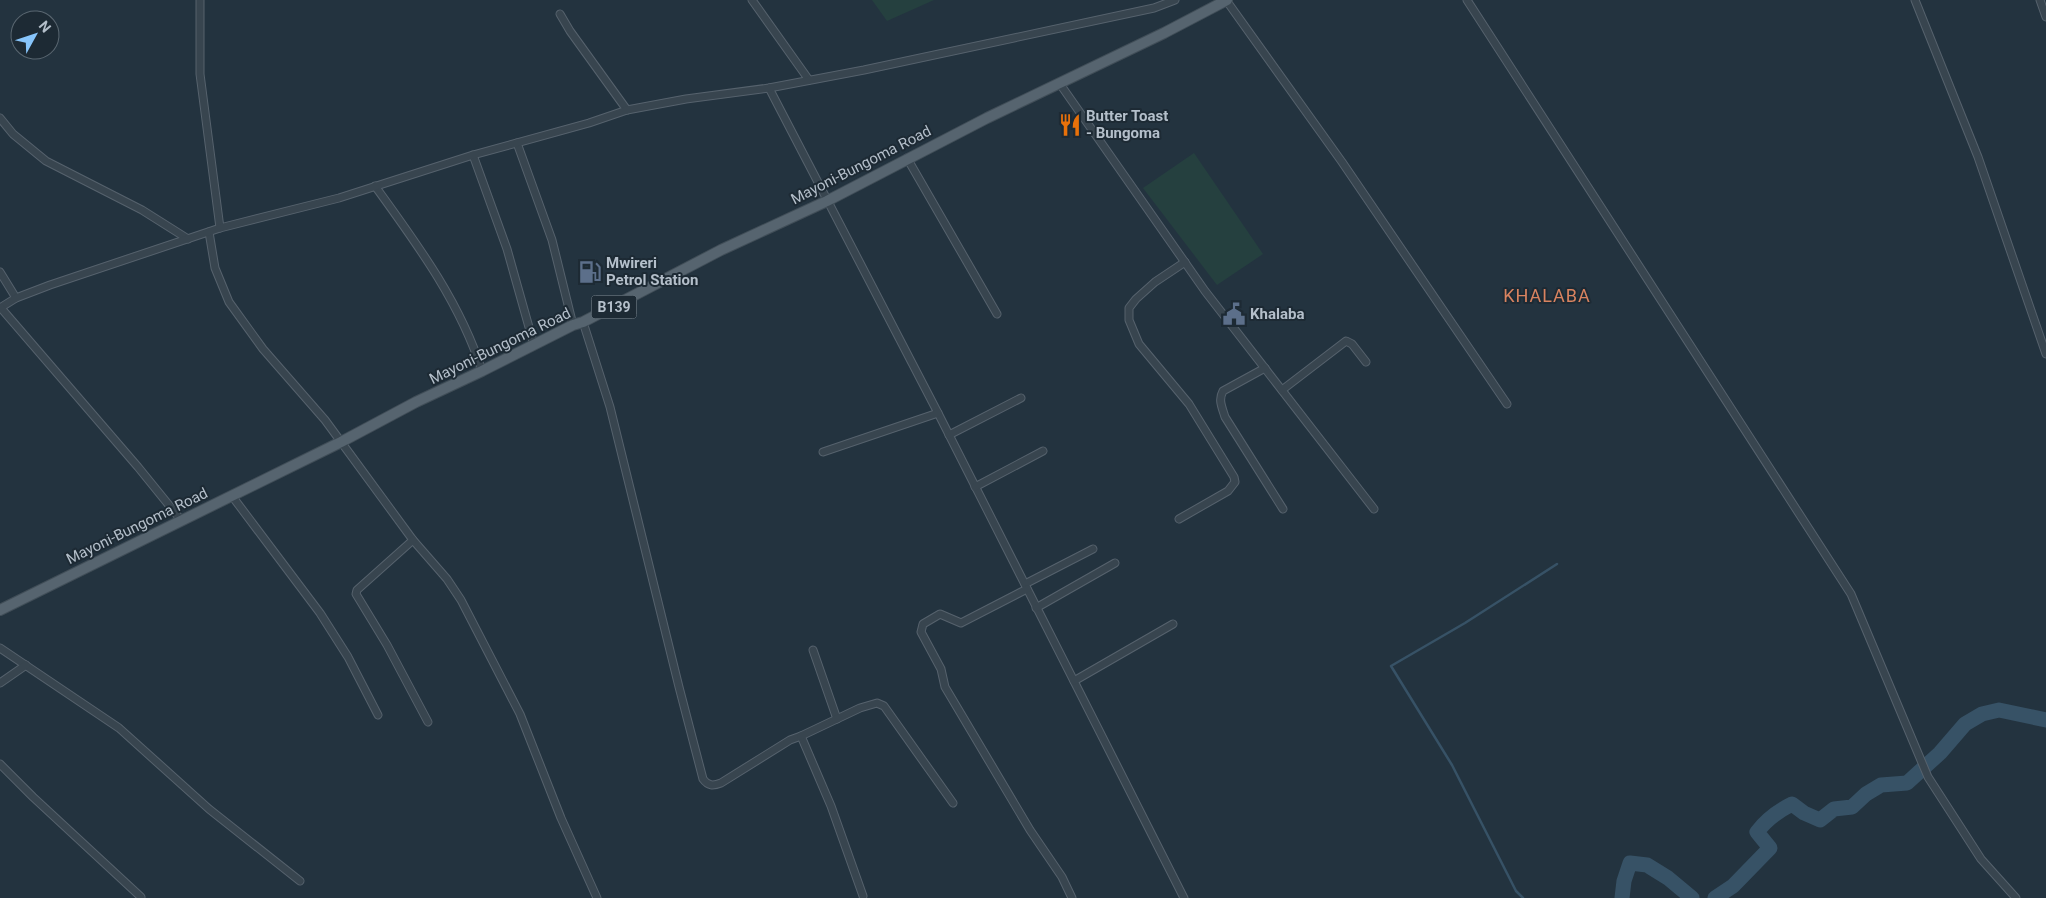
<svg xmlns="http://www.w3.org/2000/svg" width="2046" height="898" font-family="Roboto,sans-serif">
	<rect width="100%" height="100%" fill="#23333f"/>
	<g fill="#25403f">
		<polygon points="872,0 934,0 887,21"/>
		<polygon points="1194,153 1263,254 1217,285 1143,188"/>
	</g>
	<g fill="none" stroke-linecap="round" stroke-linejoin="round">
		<polyline stroke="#375266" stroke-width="2.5" points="1523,898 1516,891 1452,765 1391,666 1465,623 1557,564"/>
		<g stroke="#375266" stroke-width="15">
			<polyline points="1622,898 1624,881 1630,863 1647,865 1668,878 1692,898"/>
			<path d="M 1715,898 L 1733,886 L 1770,848 L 1757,832 C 1767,819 1778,811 1792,804 L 1804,813 L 1820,820 L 1834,809 L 1852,807 L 1866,794 L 1881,785 L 1907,783 L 1940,753 L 1965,724 L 1982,714 L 1999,710 L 2046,720"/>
		</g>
		<defs>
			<g id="street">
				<polyline points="200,0 200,74 220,228"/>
				<polyline points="752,0 809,80"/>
				<polyline points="1226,0 1342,162 1507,404"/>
				<polyline points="1467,0 1851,594 1928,777 1981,859 2016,898"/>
				<polyline points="1915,0 1978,157 2046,354"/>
				<polyline points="2040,0 2046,17"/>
				<polyline points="560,14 570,31 627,110"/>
				<polyline points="1060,84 1205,291 1374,509"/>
				<polyline points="769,88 938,413 1184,898"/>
				<polyline points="0,118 13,134 46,161 142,210 188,239"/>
				<polyline points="517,143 552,240 573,325"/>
				<polyline points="473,155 507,249 534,345"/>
				<polyline points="907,158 997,314"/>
				<path d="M 375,186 C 417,244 460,302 482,371"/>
				<polyline points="209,232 215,268 229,302 263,349 325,420 413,540 447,579 461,600 520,714 561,818 597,898"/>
				<polyline points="0,272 16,298"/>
				<polyline points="0,308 16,298 50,285 220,228 339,198 473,155 589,123 627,110 686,99 769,88 864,70 1154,8 1175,0"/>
				<polyline points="1,308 138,467 181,520"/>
				<path d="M 583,322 L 610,407 L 679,687 L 703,779 C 708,786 713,786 721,783 L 790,740 L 801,736 L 831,806 L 863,896"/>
				<path d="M 1265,368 L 1223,391 C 1218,400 1222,407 1225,417 L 1283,509"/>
				<polyline points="1282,390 1346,341 1352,344 1366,362"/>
				<polyline points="949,435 1021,398"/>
				<polyline points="823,452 938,413"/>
				<polyline points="975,487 1043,451"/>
				<polyline points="232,496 320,613 348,657 378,715"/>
				<polyline points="1179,519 1228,491 1235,482 1234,477 1189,404 1139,344 1129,320 1129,308 1136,299 1155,282 1185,262"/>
				<polyline points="413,540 357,590 356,594 387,645 428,722"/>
				<polyline points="1025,584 1093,549"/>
				<polyline points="1027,589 961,623 940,614 923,624 921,632 941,669 945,687 1030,830 1062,877 1072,898"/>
				<polyline points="1036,608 1115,563"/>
				<polyline points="0,648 119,728 209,809 300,881"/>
				<polyline points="813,650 837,719"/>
				<polyline points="1074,681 1173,624"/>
				<polyline points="0,683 26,665"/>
				<polyline points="801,736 860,708 877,703 884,706 953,803"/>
				<polyline points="0,764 33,797 141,897"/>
			</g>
			<polyline id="primary" points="0,610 341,442 416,402 482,371 573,325 583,322 721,250 827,201 987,118 1164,33 1227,0"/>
		</defs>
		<use href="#street" stroke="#56626d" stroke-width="9"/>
		<use href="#primary" stroke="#414e58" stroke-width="12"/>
		<use href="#street" stroke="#38454f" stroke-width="7"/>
		<use href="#primary" stroke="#56646f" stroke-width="10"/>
	</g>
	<defs>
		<symbol id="restaurant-bare" viewBox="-9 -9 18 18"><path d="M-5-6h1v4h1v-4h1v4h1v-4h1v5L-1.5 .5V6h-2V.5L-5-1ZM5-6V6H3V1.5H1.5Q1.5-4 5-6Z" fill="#e8710a" stroke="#1d2a34" stroke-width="2.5" paint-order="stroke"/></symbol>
		<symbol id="fuel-bare" viewBox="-9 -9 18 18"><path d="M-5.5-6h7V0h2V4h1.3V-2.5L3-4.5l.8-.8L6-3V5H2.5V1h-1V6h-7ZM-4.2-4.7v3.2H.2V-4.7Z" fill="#5c6f8a" stroke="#1d2a34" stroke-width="2.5" paint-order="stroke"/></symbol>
		<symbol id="civic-bare" viewBox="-9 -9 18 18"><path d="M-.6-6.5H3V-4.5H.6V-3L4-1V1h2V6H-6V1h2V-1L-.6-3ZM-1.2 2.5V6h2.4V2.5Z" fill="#5c6f8a" stroke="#1d2a34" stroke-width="2.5" paint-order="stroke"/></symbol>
	</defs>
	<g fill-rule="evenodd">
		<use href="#restaurant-bare" x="1054" y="109" width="32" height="32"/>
		<use href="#fuel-bare" x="574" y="256" width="32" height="32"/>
		<use href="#civic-bare" x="1218" y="298" width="32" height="32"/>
	</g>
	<g text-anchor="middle" stroke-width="4" stroke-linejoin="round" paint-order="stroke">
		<rect fill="#1d2a34" stroke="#87929d" stroke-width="1" x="591.5" y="295.5" width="45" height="23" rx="4"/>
		<g font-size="14" font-weight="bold" fill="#b4bfca">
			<text x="614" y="312">B139</text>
		</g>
		<g font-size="15" font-weight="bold" fill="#b4bfca" stroke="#1d2a34" text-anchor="start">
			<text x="1086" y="121">Butter Toast<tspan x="1086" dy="17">- Bungoma</tspan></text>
			<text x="606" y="268">Mwireri<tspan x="606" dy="17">Petrol Station</tspan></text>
			<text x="1250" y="319">Khalaba</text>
		</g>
		<g font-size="15" fill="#b4bfca" stroke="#1d2a34">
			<text transform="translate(861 165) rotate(-27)" y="5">Mayoni-Bungoma Road</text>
			<text transform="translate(500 346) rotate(-26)" y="5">Mayoni-Bungoma Road</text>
			<text transform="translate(137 526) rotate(-26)" y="5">Mayoni-Bungoma Road</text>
		</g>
		<g font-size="18" letter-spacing="1" fill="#d88360" stroke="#1d2a34">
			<text x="1547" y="302">KHALABA</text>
		</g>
	</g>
	<g transform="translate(35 35) rotate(50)"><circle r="24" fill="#1d2a34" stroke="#596670"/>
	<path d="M0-4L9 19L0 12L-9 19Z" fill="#87c5fb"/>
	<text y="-8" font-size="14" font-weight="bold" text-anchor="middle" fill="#b4bfca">N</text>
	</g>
</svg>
